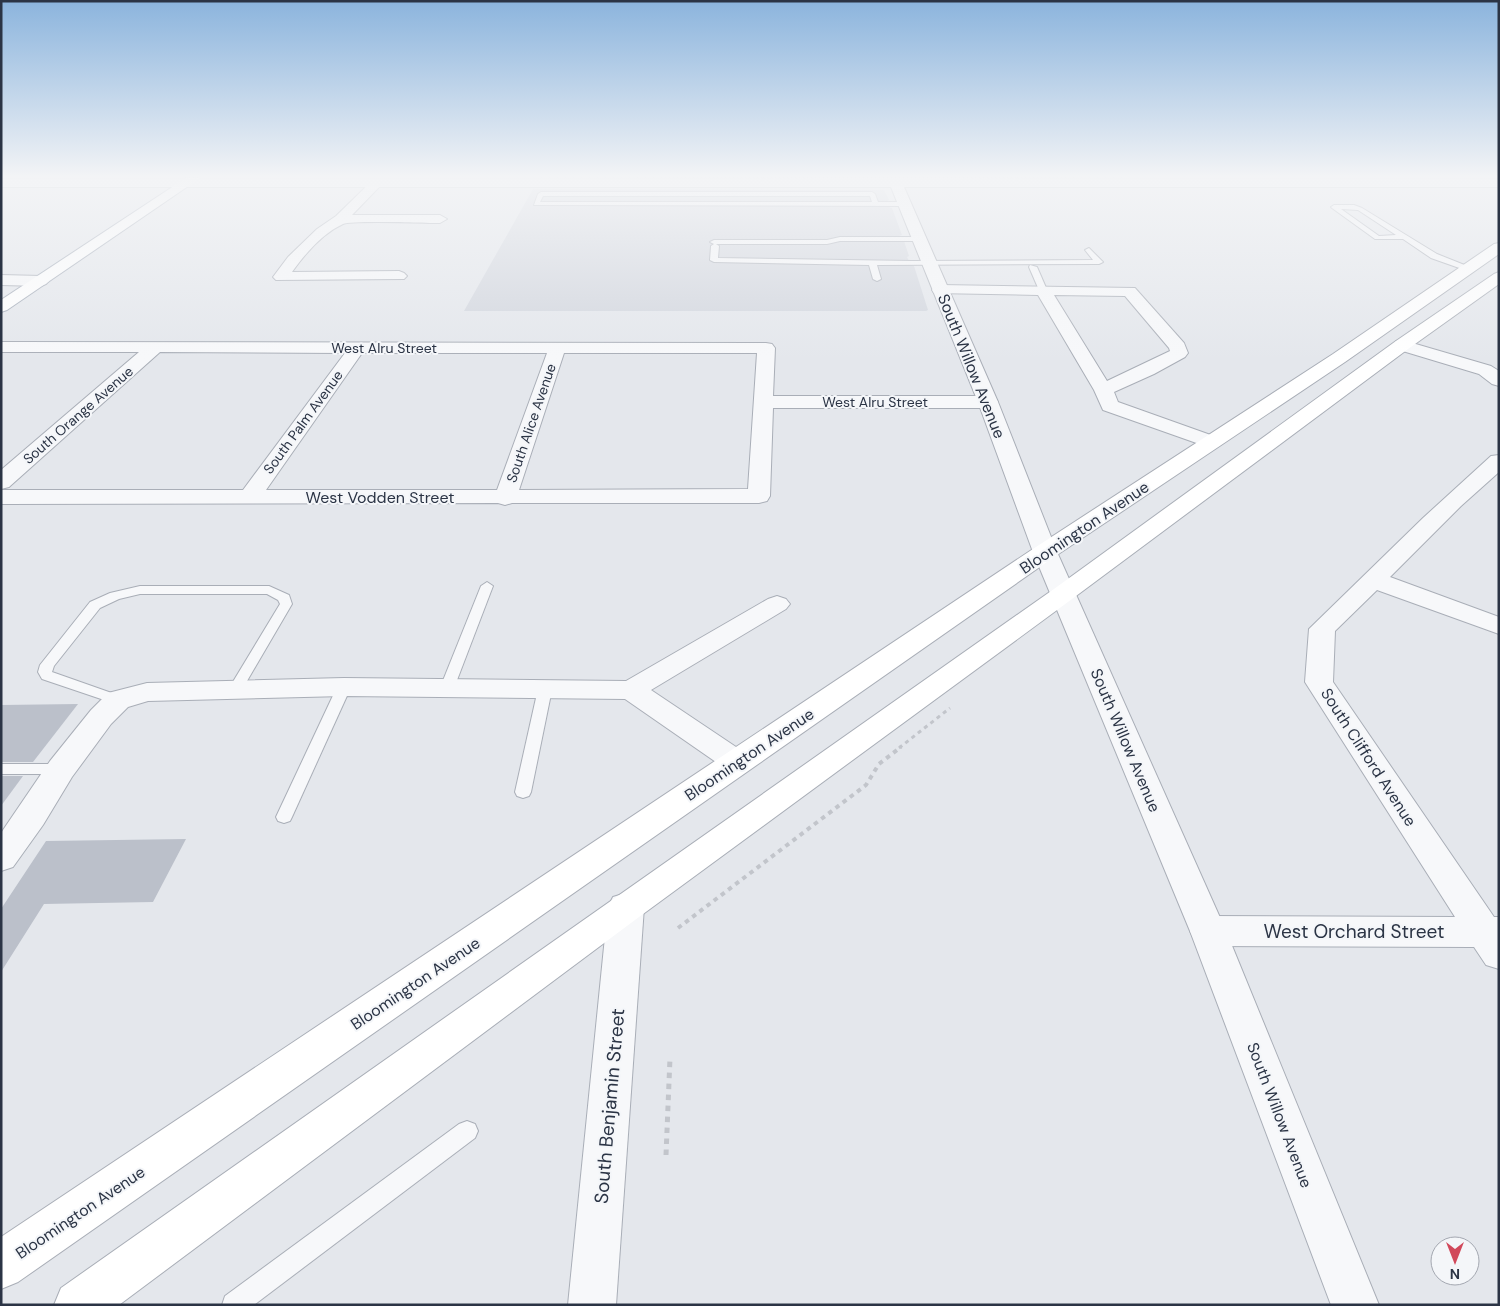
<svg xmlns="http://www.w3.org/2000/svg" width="1500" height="1306" font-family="'DM Sans',sans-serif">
	<rect width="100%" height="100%" fill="#e4e7ec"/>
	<polygon fill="#d2d6de" points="533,189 884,190 889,200 887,201 888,207 892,208 902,235 899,236 901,241 904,241 909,256 907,257 911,265 914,266 928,310 926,311 464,311"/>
	<g fill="#bbc0ca">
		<polygon points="78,704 33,762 1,762 1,705"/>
		<polygon points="1,776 23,776 1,806"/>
		<polygon points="186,839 153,902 44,904 1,972 1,909 46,841"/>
	</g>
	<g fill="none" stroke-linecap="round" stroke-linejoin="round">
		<defs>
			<g id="service">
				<path d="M 541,192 L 872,192 L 875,194 L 878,202 L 905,202 L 908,204 L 905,206 L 534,205 L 538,194 ZM 543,196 L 870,196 L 872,202 L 540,202 Z"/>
				<path d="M 1334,205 L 1354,205 L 1362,208 L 1437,254 L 1472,268 L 1465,270 L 1431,258 L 1403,239 L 1375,239 L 1332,208 L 1331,207 ZM 1341,209 L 1358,210 L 1396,235 L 1379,236 Z"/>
				<polygon points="840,237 919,237 923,239 919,241 840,241 827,244 716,244 719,246 718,258 912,261 1093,260 1085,250 1089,248 1103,262 1099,264 877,265 881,279 877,281 873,279 869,265 714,262 710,260 711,246 714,244 710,242 714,240 827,240"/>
				<polygon points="1030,265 1037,267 1047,290 1046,292 1039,290 1029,267"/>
				<polygon points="487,582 493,586 454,688 452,691 442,691 440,688 481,586"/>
				<polygon points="140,586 269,586 289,595 292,604 240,693 230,693 228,690 280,604 278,600 267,594 140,594 119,599 100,608 54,666 52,672 123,697 125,700 123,703 113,703 42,679 38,672 40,665 90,602 110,593"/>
				<polygon points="344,683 349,684 351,687 292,817 290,821 284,823 278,821 276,817 337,687 339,684"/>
				<polygon points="545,685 550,686 552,689 531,792 529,796 523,798 517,796 515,792 538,689 540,686"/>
				<polygon points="1,764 61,764 67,765 69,769 67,773 61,774 1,774"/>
				<polygon points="467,1121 475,1124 478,1131 475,1138 254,1305 222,1305 225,1296 459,1124"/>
			</g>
			<g id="minor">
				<path d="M 377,179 L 383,183 L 352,215 L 440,215 L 447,219 L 440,223 C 425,223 351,220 343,224 C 323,233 304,255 292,272 L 399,271 L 404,273 L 407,276 L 404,279 L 276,280 L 273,277 L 288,257 L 317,229 L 336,216 L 373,180 Z"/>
				<polygon points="1,275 41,276 46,278 49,281 46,284 41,286 1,285"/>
				<path d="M 940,285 L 1135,288 L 1184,343 L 1188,353 L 1185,357 L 1154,374 L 1114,392 L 1118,402 L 1219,438 L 1222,442 L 1219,446 L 1212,448 L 1205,446 L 1103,410 L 1094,390 L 1038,295 L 934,293 L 932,290 L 934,287 ZM 1054,295 L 1125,296 L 1169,348 L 1170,351 L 1107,381 Z"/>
				<polygon points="1402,340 1491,366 1499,371 1499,386 1492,384 1479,374 1396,349 1393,345 1396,341"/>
				<path d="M 1,342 L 766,343 L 772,344 L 775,348 L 773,396 L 988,396 L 995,398 L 998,402 L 995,406 L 988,408 L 773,408 L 770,496 L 767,501 L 759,503 L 512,503 L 505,505 L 498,503 L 1,504 L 1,490 L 243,490 L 345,353 L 160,352 L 9,487 L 1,489 L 1,470 L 139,352 L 1,352 ZM 362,353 L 547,353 L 497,490 L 266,490 ZM 564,353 L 757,353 L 748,489 L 519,490 Z"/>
				<polygon points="1499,455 1499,472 1461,506 1390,577 1499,617 1499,634 1377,590 1335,631 1333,682 1494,917 1499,917 1499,969 1486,965 1474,947 1208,946 1195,941 1190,931 1195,921 1208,916 1455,917 1305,682 1309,629 1423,518 1491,456"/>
				<polygon points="777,596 786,599 790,604 786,609 651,690 748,755 753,762 748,769 737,773 726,769 625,699 344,696 148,701 128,707 111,724 72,777 43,825 13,867 1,871 1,833 50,761 91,710 108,693 147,683 344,678 626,681 768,599"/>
				<polygon points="626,893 639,897 644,907 616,1305 568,1305 608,907 613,897"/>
			</g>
			<polygon id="tertiary" points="888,178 1499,179 1499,187 904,187 998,402 1057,552 1226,931 1379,1305 1331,1305 1190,931 1033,552 978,402 891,187 1,187 1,179"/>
			<g id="secondary">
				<polygon points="1499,243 1499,254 1345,362 1054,557 18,1282 1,1289 1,1237 1036,547 1333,354 1494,244"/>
				<polygon points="1499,272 1499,284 1408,349 1072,599 639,917 119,1305 54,1305 61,1288 1054,589 1396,341 1494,274"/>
			</g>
			<polygon id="primary" points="186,178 200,178 7,310 1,312 1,300"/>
		</defs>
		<use href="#service" stroke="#a9aeb7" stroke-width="2"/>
		<use href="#minor" stroke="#a9aeb7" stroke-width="2"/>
		<use href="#tertiary" stroke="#a9aeb7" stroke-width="2"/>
		<use href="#secondary" stroke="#a9aeb7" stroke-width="2"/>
		<use href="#primary" stroke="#a3abb8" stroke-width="2"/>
		<polyline stroke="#c2c5cb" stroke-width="3" stroke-dasharray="4 4" stroke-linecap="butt" points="899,748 950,708"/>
		<polyline stroke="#c2c5cb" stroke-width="4" stroke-dasharray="4.5 4.5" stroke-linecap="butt" points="678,928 866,785 879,764 901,747"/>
		<polyline stroke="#c2c5cb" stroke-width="5" stroke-dasharray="5.5 5.5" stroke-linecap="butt" points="666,1155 670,1058"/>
		<use href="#service" fill="#f7f8fa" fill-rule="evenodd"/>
		<use href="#minor" fill="#f7f8fa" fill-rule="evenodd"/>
		<use href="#tertiary" fill="#f7f8fa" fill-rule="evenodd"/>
		<use href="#secondary" fill="#fff" fill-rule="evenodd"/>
		<use href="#primary" fill="#fff" fill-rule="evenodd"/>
	</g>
	<linearGradient id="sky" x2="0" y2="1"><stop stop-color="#8bb4dd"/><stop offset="0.49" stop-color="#f3f4f6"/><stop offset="1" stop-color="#f3f4f6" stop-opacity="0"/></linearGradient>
	<rect width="1500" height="360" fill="url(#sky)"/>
	<g text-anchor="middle" stroke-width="4" stroke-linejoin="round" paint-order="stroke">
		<g font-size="14" fill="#2b3445" stroke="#f4f6f9">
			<text x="384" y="353">West Alru Street</text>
			<text x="875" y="407">West Alru Street</text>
			<text transform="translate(78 415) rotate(-41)" y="5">South Orange Avenue</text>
			<text transform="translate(303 422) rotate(-54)" y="5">South Palm Avenue</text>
			<text transform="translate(531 423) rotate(-71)" y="5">South Alice Avenue</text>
		</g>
		<g font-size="16" fill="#2b3445" stroke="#f4f6f9">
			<text transform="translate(972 366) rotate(68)" y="6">South Willow Avenue</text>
			<text x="380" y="503">West Vodden Street</text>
			<text transform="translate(1084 527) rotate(-34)" y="6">Bloomington Avenue</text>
			<text transform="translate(1126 740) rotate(67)" y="6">South Willow Avenue</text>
			<text transform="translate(749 754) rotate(-34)" y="6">Bloomington Avenue</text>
			<text transform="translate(1369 757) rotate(57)" y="6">South Clifford Avenue</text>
			<text transform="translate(415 983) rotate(-34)" y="6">Bloomington Avenue</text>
			<text transform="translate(1280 1115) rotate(69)" y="6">South Willow Avenue</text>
			<text transform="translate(80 1212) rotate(-34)" y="6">Bloomington Avenue</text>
		</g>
		<g font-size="19" fill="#2b3445" stroke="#f4f6f9">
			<text x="1354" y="938">West Orchard Street</text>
			<text transform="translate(609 1106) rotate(-85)" y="7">South Benjamin Street</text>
		</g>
	</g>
	<rect width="1500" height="1306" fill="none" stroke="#2b3445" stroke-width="5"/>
	<g transform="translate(1455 1261) rotate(180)"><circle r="24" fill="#f4f6f9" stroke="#a4a8b1"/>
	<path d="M0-4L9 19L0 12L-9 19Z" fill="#d1495b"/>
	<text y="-8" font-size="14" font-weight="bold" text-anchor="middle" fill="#2b3445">N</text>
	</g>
</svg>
